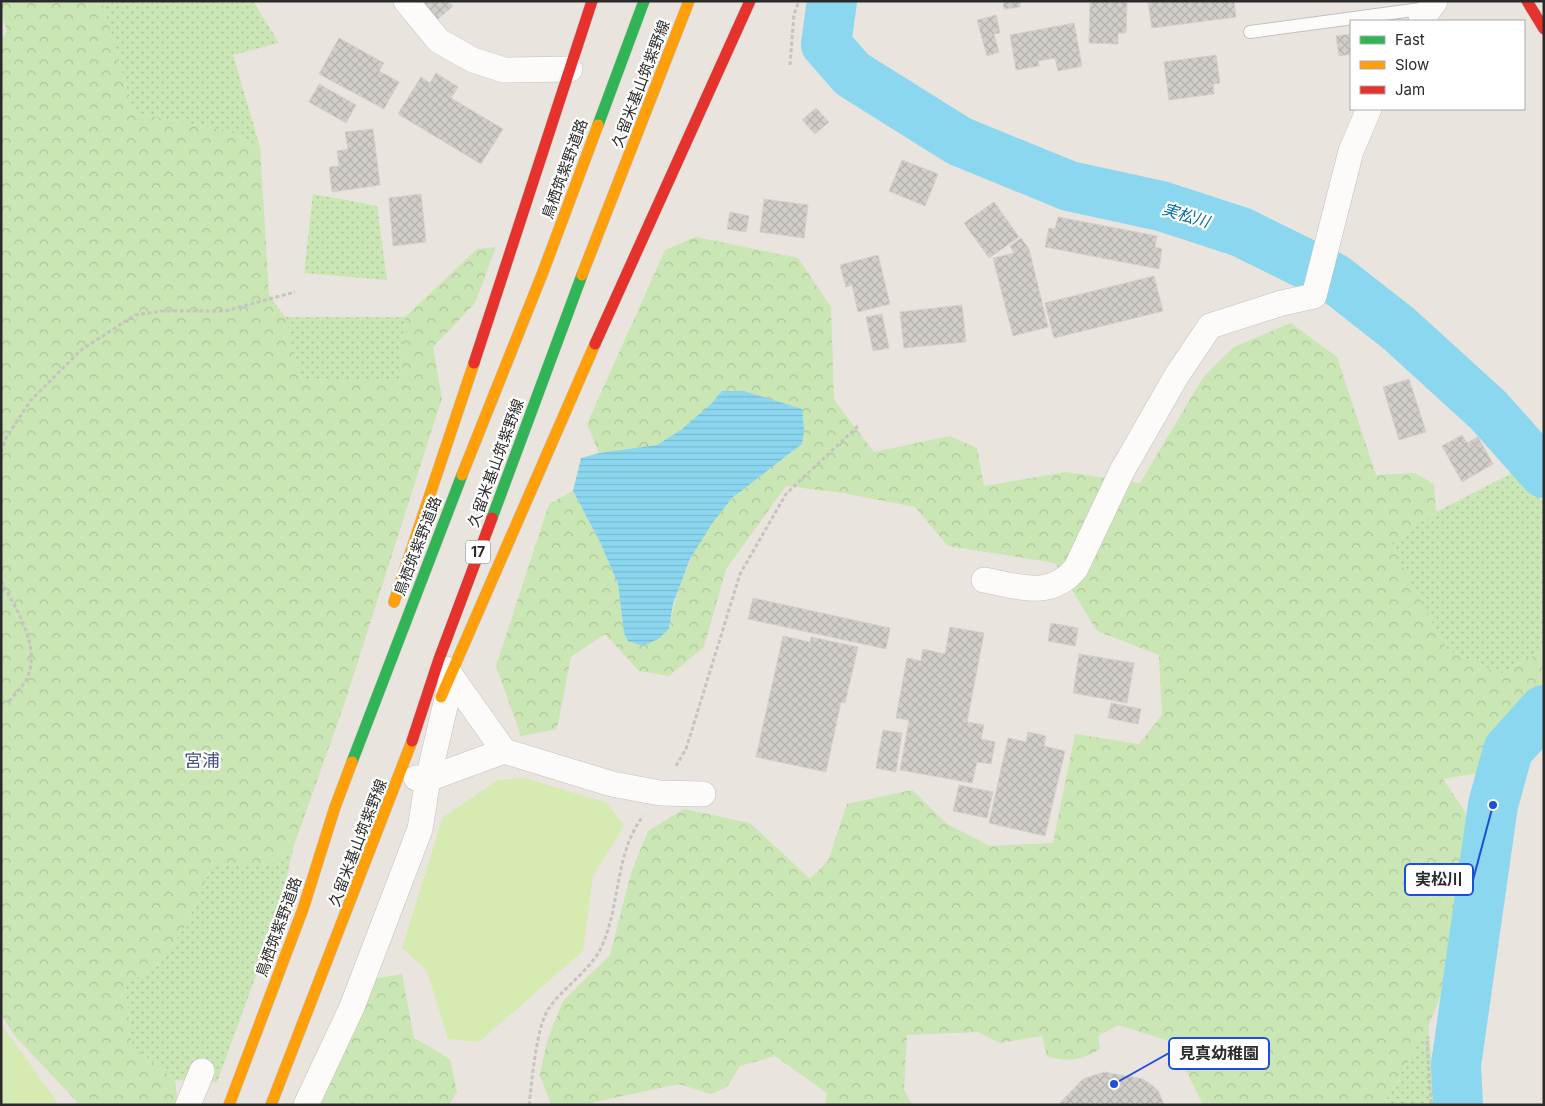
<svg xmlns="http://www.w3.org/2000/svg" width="1545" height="1106" font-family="Inter,'Noto Sans JP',sans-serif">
	<defs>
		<pattern id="grass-dots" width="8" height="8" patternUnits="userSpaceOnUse" patternTransform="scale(1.25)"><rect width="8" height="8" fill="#cae6b4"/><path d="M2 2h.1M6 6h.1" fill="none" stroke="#aec59b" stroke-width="1.8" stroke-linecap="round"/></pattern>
		<pattern id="forest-crowns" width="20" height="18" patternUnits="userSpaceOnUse" patternTransform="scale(1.25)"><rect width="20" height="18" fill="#cae6b4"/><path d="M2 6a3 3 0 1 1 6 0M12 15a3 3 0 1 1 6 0" fill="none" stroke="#aec59b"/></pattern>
		<pattern id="water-rules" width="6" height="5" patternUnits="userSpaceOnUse" patternTransform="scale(1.25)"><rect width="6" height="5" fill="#8cd7f0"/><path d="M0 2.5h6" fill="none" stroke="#79b9ce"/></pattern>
		<pattern id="building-cross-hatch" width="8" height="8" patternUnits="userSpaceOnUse" patternTransform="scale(1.25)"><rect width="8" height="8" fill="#d1ceca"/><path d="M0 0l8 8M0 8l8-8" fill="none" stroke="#b4b1ae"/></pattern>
	</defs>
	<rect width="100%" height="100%" fill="#e9e4de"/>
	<g fill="url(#grass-dots)">
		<polygon points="102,1 253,1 279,43 233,55 260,147 229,131 134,113"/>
		<polygon points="313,194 377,206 387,280 304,273"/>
		<polygon points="285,317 405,317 399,382 301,379"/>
		<polygon points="1514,472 1544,502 1544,650 1500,674 1447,650 1390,544 1436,512"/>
		<polygon points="294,845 278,915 217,1082 175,1080 132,1046 125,986 162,961 187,923 213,864 271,864"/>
		<polygon points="1428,1027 1437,1105 1383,1105"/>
	</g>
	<g fill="url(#forest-crowns)">
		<polygon points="1,1 102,1 134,113 229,131 260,147 269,295 285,317 301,379 399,382 405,317 477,249 496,247 475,303 433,347 442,398 344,705 294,845 272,864 213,864 187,923 162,961 125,986 132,1046 175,1080 178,1105 77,1105 76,1101 14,1035 1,1014 1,40 7,31 1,13"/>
		<path d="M 696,237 L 798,258 L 831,307 L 834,400 L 874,452 L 950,436 L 977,448 L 984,486 L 1066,472 L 1140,483 L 1204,376 L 1234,347 L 1291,323 L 1337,357 L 1376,475 L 1415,473 L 1434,484 L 1436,512 L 1391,544 L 1447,650 L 1500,674 L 1544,650 L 1544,739 L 1519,762 L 1485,772 L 1443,779 L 1466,813 L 1458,953 L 1428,1027 L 1383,1105 L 1203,1105 L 1172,1042 L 1118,1025 L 1098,1036 L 1100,1049 C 1081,1060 1068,1063 1047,1056 L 1042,1036 L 1000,1043 L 978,1032 L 907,1035 L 904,1089 L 912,1105 L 825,1105 L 827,1093 L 775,1056 L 740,1066 L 727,1087 L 711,1094 L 679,1084 L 581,1105 L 551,1105 L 540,1075 L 547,1041 L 563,1001 L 610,955 L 631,873 L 648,831 L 684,809 L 750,823 L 810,879 L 828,861 L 847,804 L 912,790 L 947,824 L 990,846 L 1053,843 L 1075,734 L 1139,744 L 1162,715 L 1159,655 L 1097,631 L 1055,563 L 948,546 L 915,507 L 843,493 L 786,486 L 726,569 L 704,647 L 669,676 L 639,671 L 605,634 L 571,657 L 557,729 L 521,736 L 496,666 L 549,504 L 573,491 L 600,542 L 618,584 L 624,633 L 669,629 C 678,582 697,533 732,499 C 752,478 780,463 802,444 L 744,391 L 722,391 C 707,409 679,438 657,445 C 640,451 617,450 599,453 L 587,424 L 665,250 Z"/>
		<polygon points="402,974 414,1038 450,1059 457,1092 449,1105 320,1105 373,979"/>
	</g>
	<g fill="#d6ebb1">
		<polygon points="525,778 607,803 624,826 593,876 583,951 479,1042 448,1039 427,971 402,948 443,817 498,780"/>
		<polygon points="1,1024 55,1099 57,1105 1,1105"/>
	</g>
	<polygon fill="url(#water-rules)" points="722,391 744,391 802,409 804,430 802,444 732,498 711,525 690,559 673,604 669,629 658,639 643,646 628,641 624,633 618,584 600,542 573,491 581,458 599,453 657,445 681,430 711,404"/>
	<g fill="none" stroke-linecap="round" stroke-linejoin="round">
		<g stroke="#8cd7f0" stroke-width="50">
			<polyline points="832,1 826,44 852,74 959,141 1069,186 1161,206 1241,232 1334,278 1398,328 1488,410 1544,473"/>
			<polyline points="1458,1105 1456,1065 1493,805 1508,750 1544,710"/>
		</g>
	</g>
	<g fill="url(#building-cross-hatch)" stroke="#d4d0cb">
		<polygon points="422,1 448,1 453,6 438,19"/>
		<polygon points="1003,1 1020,1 1020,7 1004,9"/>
		<polygon points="1090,1 1127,1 1126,33 1118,33 1118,44 1089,43"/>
		<polygon points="1157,1 1234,1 1236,17 1152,28 1148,2"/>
		<polygon points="996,15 1000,33 994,34 999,52 987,56 977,20"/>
		<polygon points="1074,23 1082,66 1058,71 1055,58 1038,61 1039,66 1016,70 1010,35"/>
		<polygon points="1351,34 1351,54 1339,56 1336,36"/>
		<polygon points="339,38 384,63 379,71 399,82 384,109 319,74"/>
		<polygon points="1216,55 1220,83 1213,84 1214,94 1169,100 1164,62"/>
		<polygon points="436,73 458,87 451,98 503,129 481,164 398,114 421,77 430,83"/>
		<polygon points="319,84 356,105 346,123 309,102"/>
		<polygon points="816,108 829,122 815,134 802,120"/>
		<polygon points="373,129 380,185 332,192 329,167 339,166 337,151 348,149 345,132"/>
		<polygon points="902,160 938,174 925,206 889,191"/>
		<polygon points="421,194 426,242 393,246 389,198"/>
		<polygon points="764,199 808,205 804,238 760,232"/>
		<polygon points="994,202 1019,237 989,258 964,223"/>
		<polygon points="730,212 749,216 746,232 727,229"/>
		<polygon points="1058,217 1157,236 1155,247 1162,249 1159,269 1045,247 1049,228 1055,229"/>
		<polygon points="1021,238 1029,249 1048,327 1013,336 993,258 1014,253 1010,246"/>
		<polygon points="878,255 890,304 858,312 852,285 846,287 840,265"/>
		<polygon points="1154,276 1163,311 1054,338 1045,303"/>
		<polygon points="962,305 966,342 904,348 900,312"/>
		<polygon points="882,314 889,348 873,351 866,317"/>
		<polygon points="1409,379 1426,432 1399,440 1383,387"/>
		<polygon points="1462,435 1467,443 1478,437 1493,464 1462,482 1442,446"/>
		<polygon points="753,598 890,628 886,649 748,619"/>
		<polygon points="1051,623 1078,628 1075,646 1048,641"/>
		<polygon points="950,627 984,633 967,722 984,725 981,739 995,742 991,764 977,762 972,783 900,770 909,720 896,718 907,658 921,661 923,649 945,654"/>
		<polygon points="783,636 810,642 811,637 858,647 845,703 841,702 826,772 756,757"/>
		<polygon points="1079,654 1134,663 1127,703 1073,693"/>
		<polygon points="1111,703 1141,709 1138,724 1108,718"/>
		<polygon points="883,730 902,733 896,772 876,768"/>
		<polygon points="1028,732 1046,736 1044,746 1065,751 1045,836 989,823 1008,738 1026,742"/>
		<polygon points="959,785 993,792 987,818 953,811"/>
		<polygon points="1104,1072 1143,1079 1158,1090 1164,1105 1058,1105 1083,1079"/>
	</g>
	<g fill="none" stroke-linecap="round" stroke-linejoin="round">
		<defs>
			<polyline id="lane" points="1250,32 1428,8"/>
			<g id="street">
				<polyline points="406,1 439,41 473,60 504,70 570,69"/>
				<polyline points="1421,21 1435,1"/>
				<path d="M 984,580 C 1018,586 1051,600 1076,568 L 1122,471 L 1177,375 L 1210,326 L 1282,303 L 1314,296 L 1351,151 L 1369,109"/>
				<polyline points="504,751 612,784 660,793 703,794"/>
				<polyline points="416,778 428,779 504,751 446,669"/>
				<polyline points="188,1105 202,1071"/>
				<polyline points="306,1105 352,1007 420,829 428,779 452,677"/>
			</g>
			<g id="fast">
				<polyline points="598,125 644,1"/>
				<polyline points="492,518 582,275"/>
				<polyline points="352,762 462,475"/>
			</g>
			<g id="slow">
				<polyline points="582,275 689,1"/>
				<polyline points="462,475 543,272 598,125"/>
				<polyline points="394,602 474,363"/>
				<polyline points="441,697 595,344"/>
				<polyline points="229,1105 303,909 335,807 352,762"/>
				<polyline points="271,1105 412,741"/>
			</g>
			<g id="jam">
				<polyline points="1527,1 1544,29"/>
				<polyline points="595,344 750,1"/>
				<polyline points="474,363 592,1"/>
				<polyline points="412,741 439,659 492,518"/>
			</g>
		</defs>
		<use href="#lane" stroke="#c2c0c0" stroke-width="14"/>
		<use href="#street" stroke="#c2c0c0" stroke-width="26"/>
		<use href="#fast" stroke="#c2c0c0" stroke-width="12"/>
		<use href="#slow" stroke="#c2c0c0" stroke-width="12"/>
		<use href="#jam" stroke="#c2c0c0" stroke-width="12"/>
		<g stroke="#c5c4c3" stroke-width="3" stroke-dasharray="4 2.5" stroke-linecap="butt">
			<polyline points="790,65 794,14 799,1"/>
			<polyline points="1,452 6,438 31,400 81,350 135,315 162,311 225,311 295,292"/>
			<path d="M 1,581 C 16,609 44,650 25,682 C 20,689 13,696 8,703"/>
			<polyline points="676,766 686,749 740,574 786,494 859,425"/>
			<polyline points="1427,1041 1431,1105"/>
			<polyline points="352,1103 353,1105"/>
			<path d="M 529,1105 C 532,1081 536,1027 549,1008 C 562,989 592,968 601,948 C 621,905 614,855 643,816"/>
		</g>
		<use href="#lane" stroke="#fcfbfa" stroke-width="12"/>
		<use href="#street" stroke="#fcfbfa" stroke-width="25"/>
		<use href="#fast" stroke="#30b455" stroke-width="11"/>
		<use href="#slow" stroke="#ff9f0a" stroke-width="11"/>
		<use href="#jam" stroke="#e5322d" stroke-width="11"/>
	</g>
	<g text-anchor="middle" stroke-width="4.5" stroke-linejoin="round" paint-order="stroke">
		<rect fill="#fff" stroke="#6a6a6a" stroke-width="1" x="465.5" y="540.5" width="25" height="23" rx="4"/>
		<g font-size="14" font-weight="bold" fill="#2a2a2a">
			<text x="478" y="557">17</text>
		</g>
		<g font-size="15" fill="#2a2a2a" stroke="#fff">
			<text transform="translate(641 84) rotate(-69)" y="5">久留米基山筑紫野線</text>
			<text transform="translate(565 169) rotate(-70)" y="5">鳥栖筑紫野道路</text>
			<text transform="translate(496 463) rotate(-70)" y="5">久留米基山筑紫野線</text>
			<text transform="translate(418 546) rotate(-69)" y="5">鳥栖筑紫野道路</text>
			<text transform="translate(358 843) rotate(-69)" y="5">久留米基山筑紫野線</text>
			<text transform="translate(279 927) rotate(-70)" y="5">鳥栖筑紫野道路</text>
		</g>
		<g font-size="16" font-style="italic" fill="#036ea5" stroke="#fff">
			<text transform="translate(1186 215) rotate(17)" y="6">実松川</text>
		</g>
		<g font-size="18" fill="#46517e" stroke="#fff">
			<text x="202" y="767">宮浦</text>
		</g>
	</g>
	<path fill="none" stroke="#1d4ed8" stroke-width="2" d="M1493 805L1473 880M1114 1084L1169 1053"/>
	<g fill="#1d4ed8" stroke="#fff" stroke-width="2">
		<circle cx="1493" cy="805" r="5"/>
		<circle cx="1114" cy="1084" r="5"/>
	</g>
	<g fill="#fff" stroke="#1d4ed8" stroke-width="2">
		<rect x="1405" y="864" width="68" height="31" rx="5"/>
		<rect x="1169" y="1038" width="100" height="31" rx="5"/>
	</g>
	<g font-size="16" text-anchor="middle" font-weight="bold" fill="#2a2a2a">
		<text x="1439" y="885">実松川</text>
		<text x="1219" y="1059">見真幼稚園</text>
	</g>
	<rect width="1545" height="1106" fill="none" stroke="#2a2a2a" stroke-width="5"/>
	<rect x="1350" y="20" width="175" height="90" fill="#ffffff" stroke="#aaaaaa"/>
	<rect x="1360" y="36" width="25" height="8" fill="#30b455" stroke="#aaaaaa"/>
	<text x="1395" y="45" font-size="15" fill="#2a2a2a">Fast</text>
	<rect x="1360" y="61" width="25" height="8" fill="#ff9f0a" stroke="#aaaaaa"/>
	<text x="1395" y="70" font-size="15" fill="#2a2a2a">Slow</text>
	<rect x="1360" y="86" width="25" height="8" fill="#e5322d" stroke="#aaaaaa"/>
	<text x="1395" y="95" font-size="15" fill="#2a2a2a">Jam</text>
</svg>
